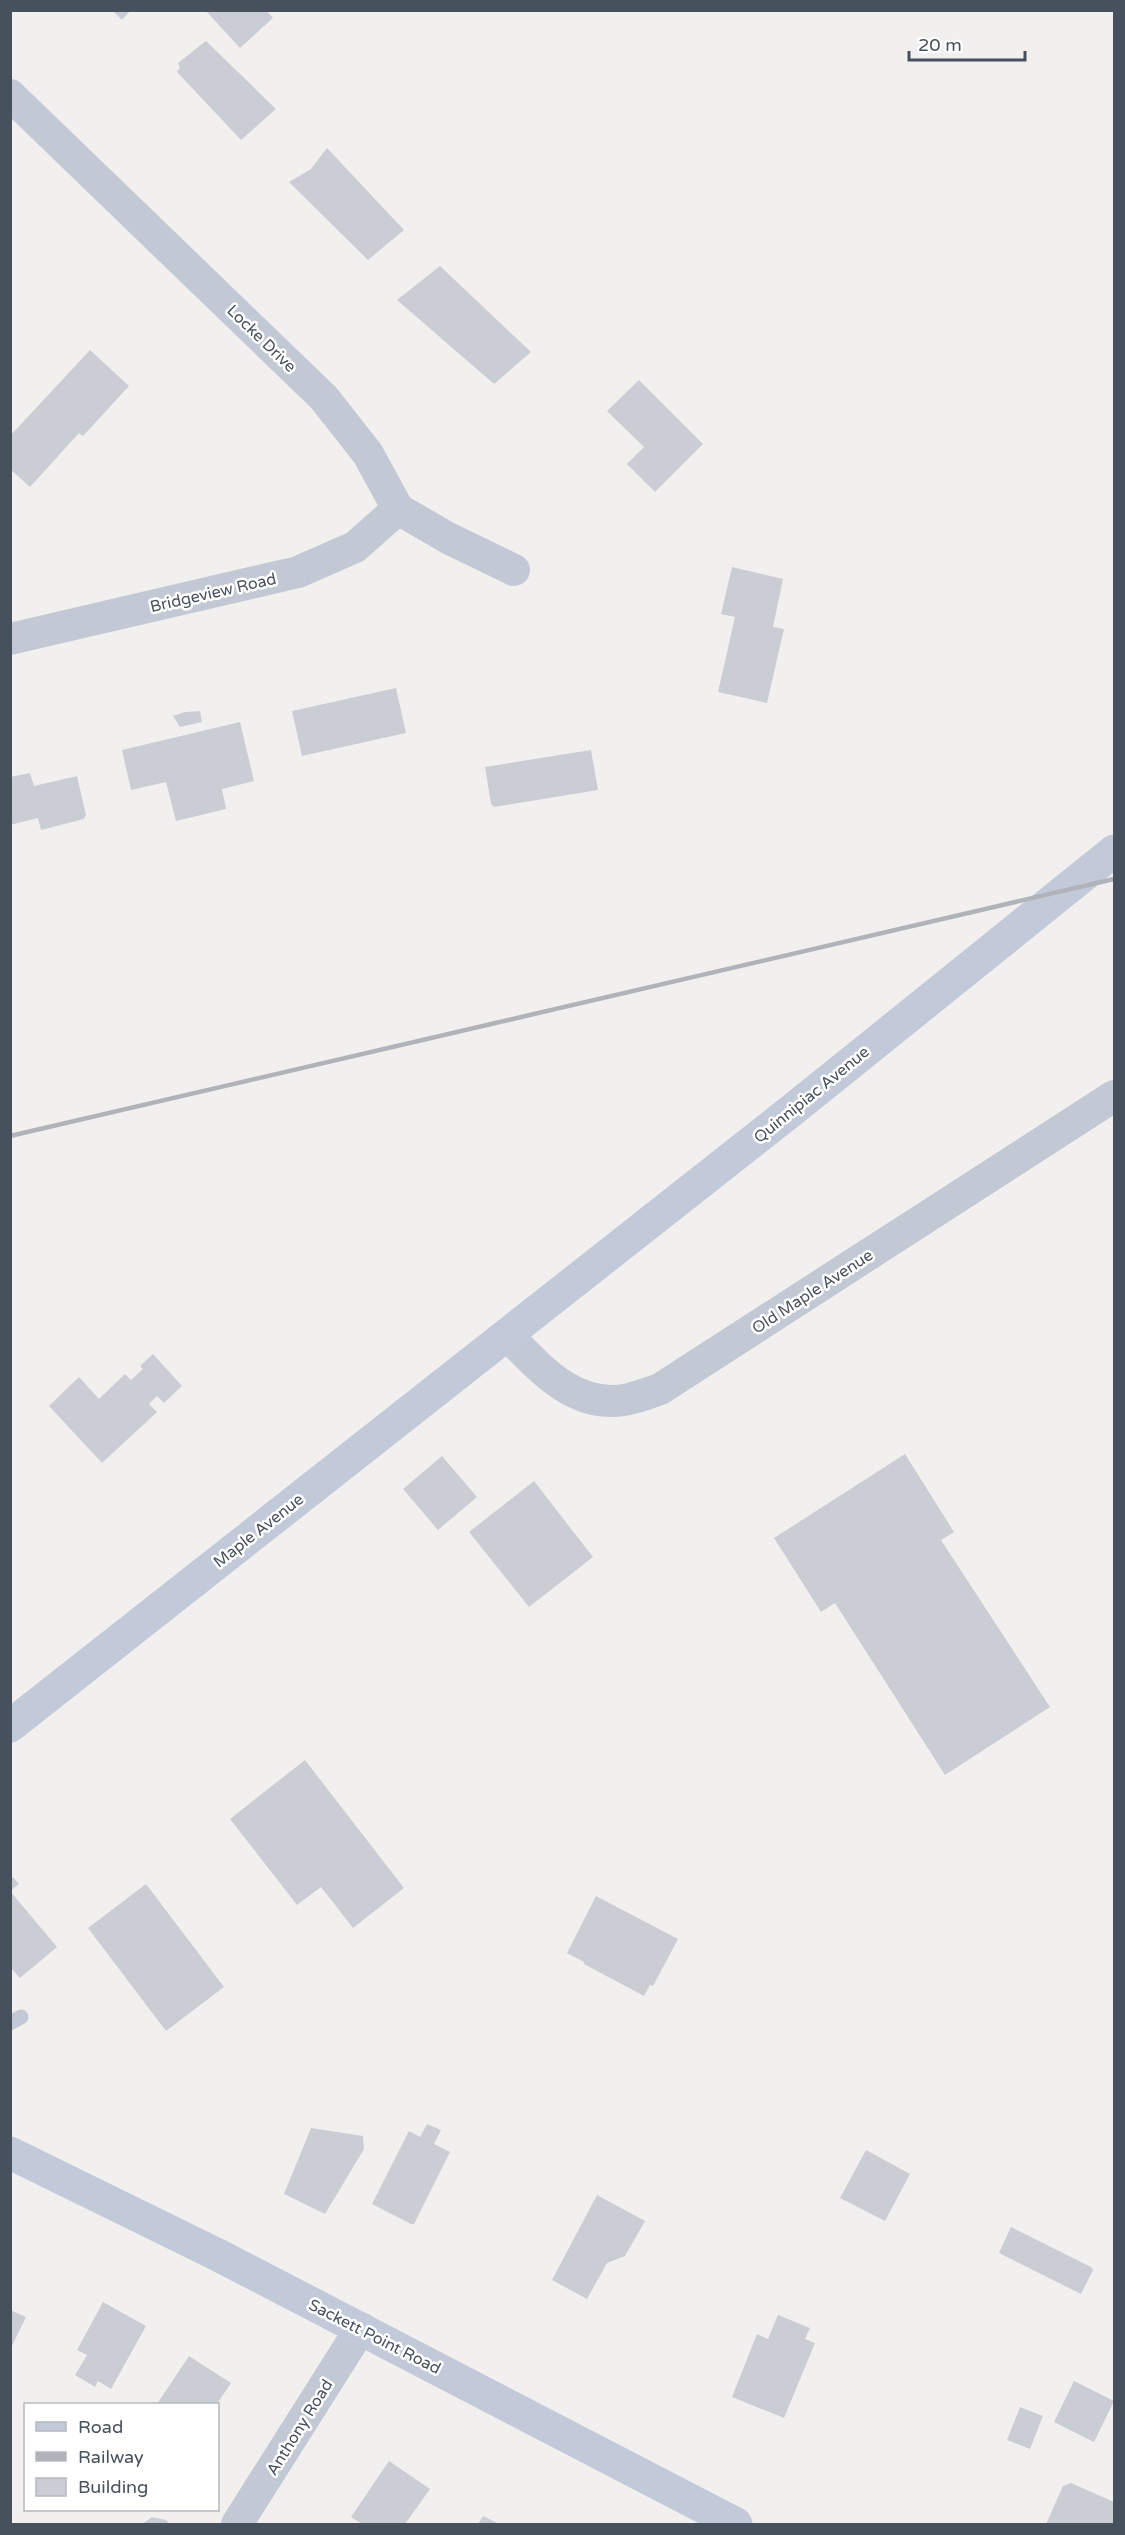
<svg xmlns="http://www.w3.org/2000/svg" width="1125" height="2535" font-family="'Varela Round',sans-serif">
	<rect width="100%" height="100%" fill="#f2f0ef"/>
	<g fill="#cbcdd5">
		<polygon points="112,10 131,10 122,20"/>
		<polygon points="205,10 266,10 273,18 240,48"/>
		<polygon points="206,41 276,109 241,140 177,72 180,68 178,63"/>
		<polygon points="327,148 404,230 368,260 289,182 311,169"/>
		<polygon points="440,266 531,352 494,384 397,300"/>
		<polygon points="90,350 129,386 83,436 79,433 30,487 10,469 10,436"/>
		<polygon points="639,380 703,444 655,492 627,464 644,447 607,411"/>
		<polygon points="732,567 783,579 773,627 784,629 767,703 718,692 735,617 721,614"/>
		<polygon points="396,688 406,733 302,756 292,711"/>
		<polygon points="200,711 202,722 180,727 173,716 185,712"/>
		<polygon points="240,722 254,781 222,789 226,809 176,821 166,782 131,790 122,750"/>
		<polygon points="591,750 598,790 494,807 491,804 485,767"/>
		<polygon points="30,773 34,786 77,776 86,815 84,819 41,830 38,818 10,825 10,777"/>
		<polygon points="153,1354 182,1386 164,1403 157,1396 149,1404 157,1412 102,1463 49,1406 79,1377 99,1399 125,1374 131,1380 143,1369 140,1366"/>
		<polygon points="905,1454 954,1532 941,1540 1050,1707 945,1775 835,1603 821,1612 774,1538"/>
		<polygon points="442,1456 477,1497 438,1530 403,1489"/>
		<polygon points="534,1481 593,1557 529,1607 469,1532"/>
		<polygon points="305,1760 404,1888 353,1928 321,1887 297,1905 230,1819"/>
		<polygon points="10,1874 19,1884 10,1891"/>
		<polygon points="146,1884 224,1987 166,2031 88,1928"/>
		<polygon points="10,1891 57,1947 20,1978 10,1967"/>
		<polygon points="596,1896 678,1939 653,1986 650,1985 644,1996 584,1964 584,1962 567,1953"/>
		<polygon points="427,2124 441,2130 434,2144 450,2152 414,2224 411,2224 372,2204 409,2131 420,2137"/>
		<polygon points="311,2128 363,2136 364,2149 325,2214 284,2194"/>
		<polygon points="866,2150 910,2174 885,2221 840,2198"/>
		<polygon points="597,2195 645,2221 625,2256 607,2263 587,2299 552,2280"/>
		<polygon points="1011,2227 1091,2267 1093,2270 1081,2294 999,2253"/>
		<polygon points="103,2302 146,2326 111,2389 98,2381 95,2387 75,2375 87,2355 77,2350"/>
		<polygon points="10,2310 26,2317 10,2350"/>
		<polygon points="778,2315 810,2328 805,2339 815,2343 784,2418 732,2397 757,2334 768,2339"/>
		<polygon points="189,2356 231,2383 217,2404 157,2404"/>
		<polygon points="1074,2381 1114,2401 1094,2442 1054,2422"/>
		<polygon points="1020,2407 1043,2416 1030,2449 1007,2440"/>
		<polygon points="389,2461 430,2489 405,2524 362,2524 351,2517"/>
		<polygon points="1071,2483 1114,2502 1114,2524 1046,2524 1063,2486"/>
		<polygon points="483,2516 499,2524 478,2524"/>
		<polygon points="152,2517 166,2520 170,2524 142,2524"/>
	</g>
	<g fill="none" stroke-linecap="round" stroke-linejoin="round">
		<polyline stroke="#c3c9d4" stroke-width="15" points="10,2023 21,2017"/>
		<g stroke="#c3c9d4" stroke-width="32">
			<polyline points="10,95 324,398 368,454 398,509 448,538 514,570"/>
			<polyline points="10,639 298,572 355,547 398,509"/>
			<path d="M 507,1335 C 539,1367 573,1408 624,1400 C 636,1398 649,1393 660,1389 L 1114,1096"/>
			<polyline points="237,2524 361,2328"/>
		</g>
		<g stroke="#c2c9d8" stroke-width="33">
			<polyline points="10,1726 791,1111 1114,851"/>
			<polyline points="10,2153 218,2255 736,2524"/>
		</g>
		<polyline stroke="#b1b3ba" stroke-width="4.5" points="10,1136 1114,879"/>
	</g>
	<g text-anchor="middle" stroke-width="5" stroke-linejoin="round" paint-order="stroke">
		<g font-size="16" fill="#47505d" stroke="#fff">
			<text transform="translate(262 338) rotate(44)" y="6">Locke Drive</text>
			<text transform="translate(213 592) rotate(-13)" y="6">Bridgeview Road</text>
			<text transform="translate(811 1094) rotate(-39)" y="6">Quinnipiac Avenue</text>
			<text transform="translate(812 1291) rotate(-33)" y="6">Old Maple Avenue</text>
			<text transform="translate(258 1530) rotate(-38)" y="6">Maple Avenue</text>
			<text transform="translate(375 2336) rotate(27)" y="6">Sackett Point Road</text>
			<text transform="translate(299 2427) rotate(-58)" y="6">Anthony Road</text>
		</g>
	</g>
	<rect width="1125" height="2535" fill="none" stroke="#47505d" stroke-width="24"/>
	<rect x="24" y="2403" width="195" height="108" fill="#ffffff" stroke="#b5b9be" stroke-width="1.5"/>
	<rect x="36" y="2422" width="30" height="9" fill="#c2c9d8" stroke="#b5b9be" stroke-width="1.5"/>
	<text x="78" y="2433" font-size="18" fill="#47505d">Road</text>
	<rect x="36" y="2452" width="30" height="9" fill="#b1b3ba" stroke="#b5b9be" stroke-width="1.5"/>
	<text x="78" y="2463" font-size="18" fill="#47505d">Railway</text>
	<rect x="36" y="2478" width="30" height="18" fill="#cbcdd5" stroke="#b5b9be" stroke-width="1.5"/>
	<text x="78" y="2493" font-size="18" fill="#47505d">Building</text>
	<path d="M909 51v9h116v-9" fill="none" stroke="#47505d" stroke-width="3"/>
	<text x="918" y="51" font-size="18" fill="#47505d" stroke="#ffffff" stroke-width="4.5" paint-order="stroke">20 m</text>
</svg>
